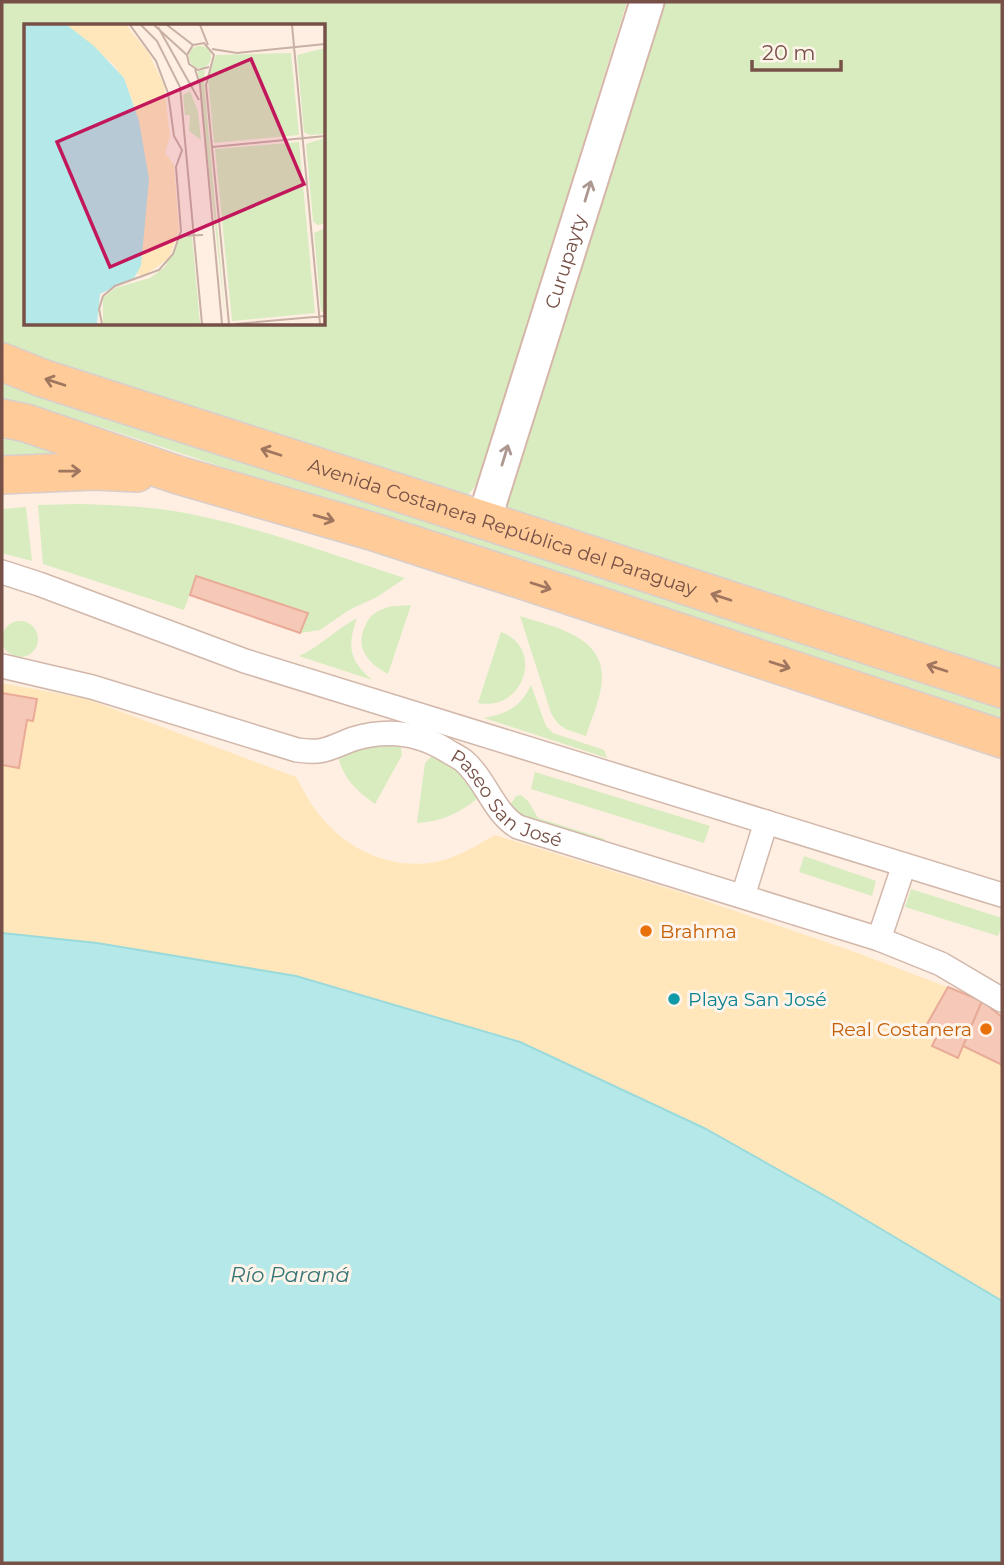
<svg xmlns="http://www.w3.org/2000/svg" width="1004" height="1565" font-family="Montserrat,sans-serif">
	<rect width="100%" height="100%" fill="#feefe2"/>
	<g fill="#d8ecc0" fill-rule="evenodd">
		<path d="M 2,2 L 627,2 L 480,476 C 476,486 472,492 463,498 L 2,349 ZM 26,26 L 324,26 L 324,324 L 26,324 Z"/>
		<polygon points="663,2 1002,2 1002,672 508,510 506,502 508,492"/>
		<polygon points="2,380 646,588 906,678 1002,708 1002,720 903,689 643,599 371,516 104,428 24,404 2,400"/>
		<polygon points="2,431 59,452 55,455 2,461"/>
		<path d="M 78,504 C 119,505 161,507 200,516 C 270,531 338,557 405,578 L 377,597 L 349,610 L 320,630 L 300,633 L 307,613 L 197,576 L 184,610 L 43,564 L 38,505 Z"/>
		<polygon points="26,507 32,561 2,553 2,509"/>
		<path d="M 411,605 L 388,674 C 371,665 355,650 364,629 C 368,619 372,613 383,609 C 391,605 402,606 411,605 Z"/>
		<path d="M 520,616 C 550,626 603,635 602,677 C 602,696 592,717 586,736 C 569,730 560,730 551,713 Z"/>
		<path d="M 357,618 C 347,646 349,660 372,680 L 299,656 C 321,646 336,629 357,618 Z"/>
		<circle cx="20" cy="639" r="18"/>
		<path d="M 501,632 C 545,648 524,712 478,703 Z"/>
		<path d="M 531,685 L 546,726 L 553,733 L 604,750 L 607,758 L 484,718 C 507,713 520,708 531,685 Z"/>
		<path d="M 400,742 L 402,755 L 375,804 C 357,791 343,779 338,756 L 368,745 Z"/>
		<path d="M 436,752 L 455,765 L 479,797 C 460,813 441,822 417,823 L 425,763 Z"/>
		<polygon points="535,772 710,826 704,843 531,789"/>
		<polygon points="521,795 528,801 538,818 605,839 602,847 519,820 510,805 516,796"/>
		<polygon points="804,856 876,881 872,896 799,872"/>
		<polygon points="911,889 1002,918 1002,926 998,936 905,907"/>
	</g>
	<path fill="#ffe7bb" d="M 2,683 L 87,699 L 296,777 C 301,786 306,796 312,805 C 340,846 386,871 436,862 C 457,858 477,845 495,835 L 683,893 L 855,952 L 958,991 L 1002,1018 L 1002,1301 L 834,1201 L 704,1128 L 520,1042 L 296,976 L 97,943 L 2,933 Z"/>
	<polygon fill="#b5e8e9" stroke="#9bdadb" stroke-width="2" points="2,933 97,943 296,976 520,1042 704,1128 834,1201 1002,1301 1002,1563 2,1563"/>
	<g fill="#f5c8b8" stroke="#e9ab97" stroke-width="2">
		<polygon points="196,576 308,613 300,633 190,595"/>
		<polygon points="2,693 37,699 33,721 27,720 19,768 2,765"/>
		<polygon points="948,987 982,1001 958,1058 932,1046 941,1028 927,1024"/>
		<polygon points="982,1001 1002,1017 1002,1065 963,1046"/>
	</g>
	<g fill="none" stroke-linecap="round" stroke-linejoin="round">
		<defs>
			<g id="street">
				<polyline points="2,572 39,584 245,661 1002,895"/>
				<path id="s1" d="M 2,666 L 92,687 L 297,750 C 325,754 329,748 353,739 C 386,729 417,732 446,750 C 452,754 459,757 464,761 C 486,780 493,812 518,827 L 879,939 L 941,964 L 1002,1000"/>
				<polyline points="743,896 766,822"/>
				<polyline points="879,939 904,865"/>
			</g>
			<g id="secondary">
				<path id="s2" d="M 484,520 L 647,2"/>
			</g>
			<g id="primary">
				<path id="s3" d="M 2,362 L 42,378 L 536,537 L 1002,689"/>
				<polyline points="2,418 26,423 178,475 371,531 522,580 1002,739"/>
				<polyline points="2,475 94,471 137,473"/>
			</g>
		</defs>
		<use href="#street" stroke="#d2b7ab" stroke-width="26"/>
		<use href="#secondary" stroke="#d5b6a8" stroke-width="37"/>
		<use href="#primary" stroke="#d9cecb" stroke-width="40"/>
		<use href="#street" stroke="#fff" stroke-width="23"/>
		<use href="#secondary" stroke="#fff" stroke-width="33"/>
		<use href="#primary" stroke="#ffcb98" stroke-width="37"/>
	</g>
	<defs><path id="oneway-shaft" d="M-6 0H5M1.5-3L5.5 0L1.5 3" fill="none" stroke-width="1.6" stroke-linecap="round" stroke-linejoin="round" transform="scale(1.75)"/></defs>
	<g stroke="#ad9791">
		<use href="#oneway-shaft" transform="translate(588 191) rotate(-73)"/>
		<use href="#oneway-shaft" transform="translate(505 455) rotate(-73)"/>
	</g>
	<g stroke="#a0765f">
		<use href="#oneway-shaft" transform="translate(55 382) rotate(-162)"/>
		<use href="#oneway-shaft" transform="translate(271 452) rotate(-162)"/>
		<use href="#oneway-shaft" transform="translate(70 471) rotate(-1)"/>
		<use href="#oneway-shaft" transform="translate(324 518) rotate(16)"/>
		<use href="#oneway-shaft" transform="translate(541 586) rotate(18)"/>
		<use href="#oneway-shaft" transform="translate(721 597) rotate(-162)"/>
		<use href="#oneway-shaft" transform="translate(780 665) rotate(18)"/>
		<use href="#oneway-shaft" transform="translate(937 668) rotate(-162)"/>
	</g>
	<g fill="#e8710a" stroke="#fff4ea" stroke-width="2.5">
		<circle cx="646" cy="931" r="7"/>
		<circle cx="986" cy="1029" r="7"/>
	</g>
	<circle fill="#0f9aa8" stroke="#fff4ea" stroke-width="2.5" cx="674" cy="999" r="7"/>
	<g text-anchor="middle" stroke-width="6" stroke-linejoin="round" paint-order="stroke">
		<g font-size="19" fill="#775147" stroke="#fff4ea">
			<text dy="7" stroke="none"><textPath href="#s2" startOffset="271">Curupayty</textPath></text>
			<text dy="7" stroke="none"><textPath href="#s3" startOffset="527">Avenida Costanera República del Paraguay</textPath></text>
			<text dy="7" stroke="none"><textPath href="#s1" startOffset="542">Paseo San José</textPath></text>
		</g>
		<g font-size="19" fill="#c56008" stroke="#fff4ea" text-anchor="start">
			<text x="660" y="938">Brahma</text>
			<text x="972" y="1036" text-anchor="end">Real Costanera</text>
		</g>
		<g font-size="19" fill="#0d838f" stroke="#fff4ea" text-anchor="start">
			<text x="688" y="1006">Playa San José</text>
		</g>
		<g font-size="21" font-style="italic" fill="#377476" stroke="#fff4ea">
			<text x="290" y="1282">Río Paraná</text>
		</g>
	</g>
	<g transform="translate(24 24)">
		<rect width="301" height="301" fill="#feefe2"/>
		<path d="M165 33a11 11 0 1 1 22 0a11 11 0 1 1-22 0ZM 301,24 L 301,110 L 285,111 L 280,108 L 273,31 ZM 267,29 L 275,111 L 190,119 L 184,54 L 192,31 ZM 181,46 L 180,58 L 202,300 L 174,47 ZM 166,67 L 174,87 L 177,116 L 165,107 L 166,91 L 161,91 L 159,71 ZM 301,114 L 301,200 L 293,201 L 289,197 L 282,120 ZM 275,118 L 291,289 L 208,297 L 191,125 ZM 301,204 L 301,289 L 297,287 L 290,209 ZM 157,213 L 168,213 L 176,300 L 79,300 L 79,274 L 91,264 L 126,254 L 141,243 Z" fill="#d8ecc0"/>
		<path d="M 43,1 L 102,1 L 124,28 L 140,61 L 146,113 L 141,129 L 150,141 L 155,207 L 145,234 L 120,252 L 113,250 L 125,155 L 108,74 L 91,42 Z" fill="#ffe7bb"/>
		<path d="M 0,1 L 43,1 L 70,22 L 100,54 L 115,97 L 125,155 L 117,242 L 110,254 L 76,270 L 73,300 L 0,300 Z" fill="#b5e8e9"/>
		<path fill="none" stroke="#c8b0a4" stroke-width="2" d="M 117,1 L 133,17 L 156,63 L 178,300M 130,1 L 163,31M 143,1 L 169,21M 176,1 L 184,21M 268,1 L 296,300M 134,3 L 175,76M 188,25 L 213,29 L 301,20M 185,43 L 174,46 L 165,40 L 163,31 L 169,21 L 180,19 L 190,31 L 182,61 L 205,300M 171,45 L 176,61 L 198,300M 188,123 L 301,112M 156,212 L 179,211M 78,300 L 75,285 L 79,272 L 91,262 L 135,246 L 149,230 L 157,207 L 152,143 L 158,126 L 150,112 L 144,69 L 132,37 L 106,1M 211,300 L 301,292"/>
		<path fill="#c2185b" fill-opacity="0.15" stroke="#c2185b" stroke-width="3.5" d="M 227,35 L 280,160 L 86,243 L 33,118 Z"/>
		<rect width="301" height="301" fill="none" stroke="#775147" stroke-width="3.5"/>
	</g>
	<rect width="1004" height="1565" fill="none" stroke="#775147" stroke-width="7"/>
	<path d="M752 60v10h89v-10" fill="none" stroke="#775147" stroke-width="3.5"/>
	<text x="762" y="60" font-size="21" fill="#775147" stroke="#fff4ea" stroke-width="5" paint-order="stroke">20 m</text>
</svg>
